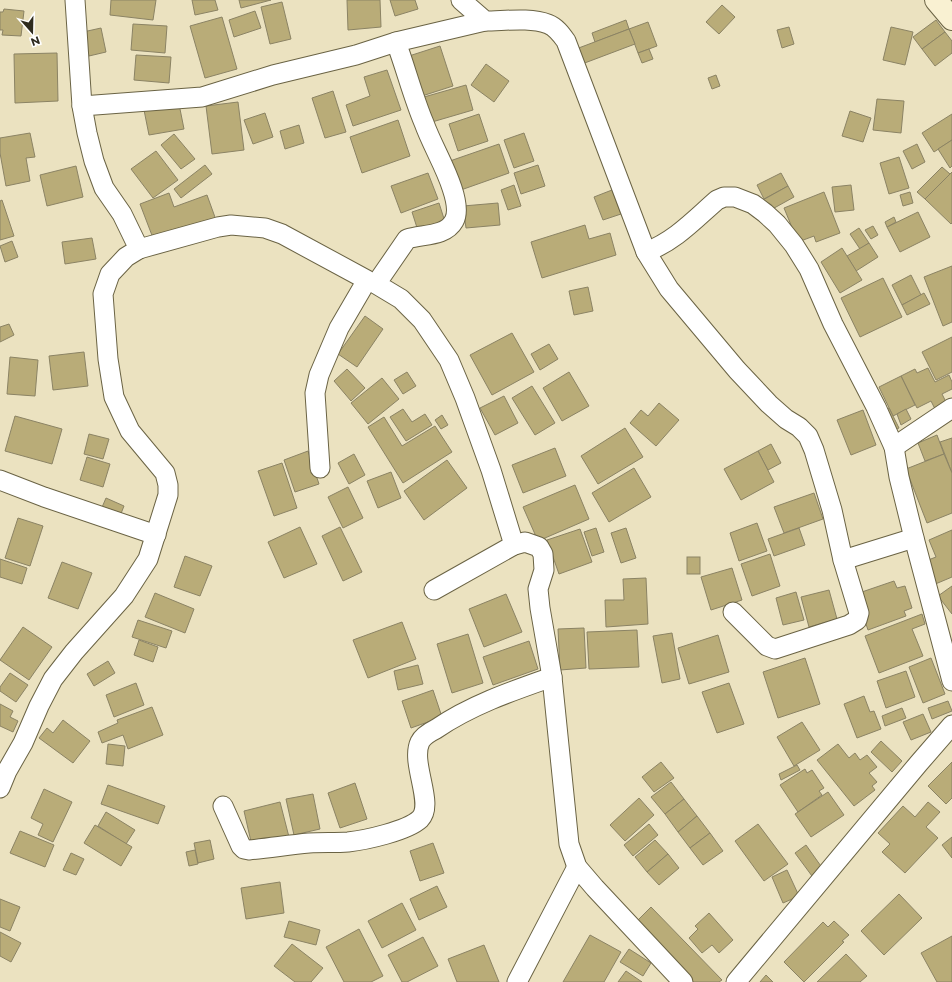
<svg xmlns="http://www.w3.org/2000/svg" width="952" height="982" font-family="Montserrat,sans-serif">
	<rect width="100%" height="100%" fill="#ebe2c0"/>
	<g fill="#b9ac78" stroke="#8b8364">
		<polygon points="111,0 156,0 153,20 110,15"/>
		<polygon points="192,0 215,0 218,10 195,15"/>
		<polygon points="239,0 271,0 241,8"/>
		<polygon points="347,0 380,0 381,27 348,30"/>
		<polygon points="390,0 415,0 418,9 395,16"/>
		<polygon points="282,2 291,39 270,44 261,7"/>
		<polygon points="722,5 735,17 719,34 706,22"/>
		<polygon points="4,9 24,11 21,36 2,35 3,30 0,30 0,12 3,12"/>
		<polygon points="255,11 261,28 234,37 229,20"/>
		<polygon points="222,17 237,69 205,78 190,26"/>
		<polygon points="626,20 629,29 595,42 592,33"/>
		<polygon points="936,20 945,32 922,49 913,37"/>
		<polygon points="648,22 657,46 638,53 629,29"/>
		<polygon points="133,24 167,26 165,53 131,50"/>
		<polygon points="789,27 794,44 782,48 777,30"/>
		<polygon points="891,27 913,32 905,65 883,60"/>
		<polygon points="101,28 106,52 89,56 83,32"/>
		<polygon points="629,29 635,44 582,64 576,49"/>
		<polygon points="945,32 952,41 952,53 935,66 922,49"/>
		<polygon points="440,46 453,86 422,96 409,56"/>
		<polygon points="649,49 653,59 642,63 638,53"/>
		<polygon points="57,53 58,101 15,103 14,54"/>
		<polygon points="136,55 171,57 169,83 134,80"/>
		<polygon points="486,64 509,81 494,102 471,85"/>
		<polygon points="387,70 401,110 353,126 346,105 370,96 364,77"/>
		<polygon points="716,75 720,86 712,89 708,78"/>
		<polygon points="466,85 473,110 432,122 424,97"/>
		<polygon points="333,91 346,132 325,138 312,98"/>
		<polygon points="877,99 904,101 901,133 873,130"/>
		<polygon points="238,102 244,150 212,154 206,106"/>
		<polygon points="179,104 184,129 149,135 144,110"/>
		<polygon points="850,111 871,118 863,142 842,136"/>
		<polygon points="265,113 273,137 253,144 244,120"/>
		<polygon points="479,114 488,141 458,151 449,124"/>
		<polygon points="952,114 952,140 934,152 922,133"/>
		<polygon points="398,120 410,156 362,173 350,137"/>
		<polygon points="299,125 304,143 285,149 280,131"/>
		<polygon points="30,133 35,157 26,158 30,181 6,186 0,153 0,138"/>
		<polygon points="524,133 534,161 514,168 504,140"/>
		<polygon points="174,134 195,159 181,169 161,145"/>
		<polygon points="952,140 952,166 950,168 938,149"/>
		<polygon points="499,144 509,173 458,191 447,162"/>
		<polygon points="917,144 925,162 912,169 903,151"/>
		<polygon points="156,151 178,180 153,198 131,169"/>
		<polygon points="899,157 909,188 889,194 880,163"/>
		<polygon points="205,165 212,174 181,198 174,189"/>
		<polygon points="538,165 545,186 521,194 514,173"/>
		<polygon points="76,166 83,197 47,206 40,175"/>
		<polygon points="942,167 950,174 925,199 917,192"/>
		<polygon points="952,172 952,223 951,224 925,199"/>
		<polygon points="428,173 438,199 401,213 391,186"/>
		<polygon points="781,173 788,186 764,199 757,185"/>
		<polygon points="514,185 521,206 508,210 501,190"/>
		<polygon points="851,185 854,210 835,212 832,187"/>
		<polygon points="788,186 794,197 767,212 761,201"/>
		<polygon points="612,190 621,214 603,220 594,197"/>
		<polygon points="824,192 840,233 816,242 814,236 798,242 784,208"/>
		<polygon points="910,192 913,203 903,206 900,195"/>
		<polygon points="169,193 174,207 207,195 216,220 153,238 140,204"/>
		<polygon points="2,200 14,236 0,240 0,201"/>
		<polygon points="439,203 446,225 419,234 412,212"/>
		<polygon points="498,203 500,225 466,228 463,206"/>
		<polygon points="918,212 930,237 900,252 887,227"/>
		<polygon points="894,217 896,222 887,227 885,222"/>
		<polygon points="585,225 589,239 610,233 616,255 542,278 531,242"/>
		<polygon points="873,226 878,235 871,239 865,230"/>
		<polygon points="859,228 869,243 860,249 850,234"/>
		<polygon points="92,238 96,259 65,264 62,242"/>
		<polygon points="12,241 18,257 5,262 0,246"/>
		<polygon points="869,243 878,257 856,271 847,256"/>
		<polygon points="842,248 862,280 840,293 821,262"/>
		<polygon points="952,266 952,322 943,326 924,277"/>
		<polygon points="911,275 921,295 902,305 892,285"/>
		<polygon points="883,278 902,317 860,337 841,298"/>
		<polygon points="588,287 593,311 574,315 569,291"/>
		<polygon points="924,293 930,304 907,315 902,305"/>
		<polygon points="365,316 383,329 357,367 338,354"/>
		<polygon points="9,324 14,335 0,342 0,327"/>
		<polygon points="512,333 534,372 492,395 470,355"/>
		<polygon points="952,337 952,372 936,380 922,352"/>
		<polygon points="549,344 558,359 540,370 531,354"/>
		<polygon points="84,352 88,386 53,390 49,356"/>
		<polygon points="10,357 38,360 35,396 7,394"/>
		<polygon points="928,368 935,382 949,375 952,382 952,389 942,394 949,408 937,413 931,401 917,408 901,376 915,369 917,373"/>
		<polygon points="347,369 365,388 351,401 334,381"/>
		<polygon points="407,372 416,386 403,394 394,380"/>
		<polygon points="569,372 589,406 562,421 543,388"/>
		<polygon points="901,376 915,405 893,416 879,387"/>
		<polygon points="382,378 399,399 368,424 351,403"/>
		<polygon points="532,386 555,423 535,435 512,398"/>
		<polygon points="504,396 518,423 495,435 480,408"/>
		<polygon points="659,403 679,420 656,446 630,423 641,410 648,416"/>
		<polygon points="889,408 899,428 891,432 881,412"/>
		<polygon points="403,409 412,422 425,414 432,425 406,441 390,417"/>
		<polygon points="906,409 911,419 901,425 897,414"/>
		<polygon points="863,410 876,445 851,455 837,420"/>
		<polygon points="442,415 448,425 441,429 435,420"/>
		<polygon points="15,416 62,429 52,464 5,451"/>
		<polygon points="384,417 402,446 435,426 452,452 403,483 368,427"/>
		<polygon points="625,428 643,457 598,484 581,456"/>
		<polygon points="89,434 109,439 103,459 84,454"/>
		<polygon points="937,435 944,454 925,461 918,443"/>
		<polygon points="952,438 952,473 940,442"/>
		<polygon points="771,444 781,463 768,470 758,451"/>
		<polygon points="555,448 566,476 523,493 512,465"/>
		<polygon points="308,451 319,484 295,492 284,460"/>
		<polygon points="758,451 774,482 741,500 724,469"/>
		<polygon points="354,454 365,475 349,484 338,463"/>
		<polygon points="944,454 952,473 952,513 927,523 906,469"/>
		<polygon points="87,457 110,464 103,487 80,480"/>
		<polygon points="447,460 467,488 424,520 404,491"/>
		<polygon points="282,463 297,508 274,516 258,471"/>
		<polygon points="634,468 651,497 609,522 592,493"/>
		<polygon points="391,472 401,498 378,508 367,481"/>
		<polygon points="575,485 589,519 538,541 523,507"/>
		<polygon points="348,487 363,518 343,528 328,497"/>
		<polygon points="814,493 823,519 784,533 774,507"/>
		<polygon points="106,498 124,506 118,521 100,512"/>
		<polygon points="18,518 43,526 30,566 5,558"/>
		<polygon points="757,523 767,551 739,561 730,533"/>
		<polygon points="300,527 317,564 284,578 268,542"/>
		<polygon points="340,527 362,572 343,581 322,536"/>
		<polygon points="596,528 604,552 592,556 584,532"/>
		<polygon points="626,528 636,558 621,563 611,533"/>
		<polygon points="799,528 805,545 774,556 768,539"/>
		<polygon points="580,529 592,562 559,574 547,540"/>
		<polygon points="952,530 952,577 933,585 923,562 936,557 929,540"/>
		<polygon points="770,554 780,586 752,596 741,564"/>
		<polygon points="185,556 212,566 200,596 174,587"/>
		<rect x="687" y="557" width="13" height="17"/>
		<polygon points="0,559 27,568 22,584 0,577"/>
		<polygon points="62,562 92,573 78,609 48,598"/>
		<polygon points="732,568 742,600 711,610 701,577"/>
		<polygon points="646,578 648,624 606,627 605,600 624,600 623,579"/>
		<polygon points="894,581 897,588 905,586 912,608 904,611 906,616 868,630 856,594"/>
		<polygon points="952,586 952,614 938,596"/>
		<polygon points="829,590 837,619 809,627 801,597"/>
		<polygon points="796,592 804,620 783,625 776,598"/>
		<polygon points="155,593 194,609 185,633 145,617"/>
		<polygon points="506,594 522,632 484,647 469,609"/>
		<polygon points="922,614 925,624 912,629 923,656 879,673 865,636"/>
		<polygon points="138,620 172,631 166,648 132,637"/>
		<polygon points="402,622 416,659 368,678 353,640"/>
		<polygon points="23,627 52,647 29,680 0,660"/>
		<polygon points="584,628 586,668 560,670 558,629"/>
		<polygon points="637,630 639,667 589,669 587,632"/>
		<polygon points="672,633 680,679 662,683 653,636"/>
		<polygon points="468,634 483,683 452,693 437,644"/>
		<polygon points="718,635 729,672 689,684 678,648"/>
		<polygon points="139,640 158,647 153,662 134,655"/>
		<polygon points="529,641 538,669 493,685 483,657"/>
		<polygon points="805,658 820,704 778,718 763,672"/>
		<polygon points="931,658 945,694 923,703 909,667"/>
		<polygon points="108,661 115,673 94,686 87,674"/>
		<polygon points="418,665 423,684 398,690 394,671"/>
		<polygon points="906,671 915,697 886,708 877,681"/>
		<polygon points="10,673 28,685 16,702 0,691 0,687"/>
		<polygon points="136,683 144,705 114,717 106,695"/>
		<polygon points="729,683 744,724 717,733 702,692"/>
		<polygon points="433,690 442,717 411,728 402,701"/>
		<polygon points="864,696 870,712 874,711 881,729 857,738 844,704"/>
		<polygon points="948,701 952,711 932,719 928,708"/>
		<polygon points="0,704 13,711 10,717 18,721 13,732 0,726"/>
		<polygon points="152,707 163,735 128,749 123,735 102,743 98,732 118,723 117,720"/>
		<polygon points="902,708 906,718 885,726 882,716"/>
		<polygon points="923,714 931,732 911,740 903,722"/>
		<polygon points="63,720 90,741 73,763 39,738 47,728 53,733"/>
		<polygon points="802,722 820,750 794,766 777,737"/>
		<polygon points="881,741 902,761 892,772 871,752"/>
		<polygon points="108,744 125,746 123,766 106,764"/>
		<polygon points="838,744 849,758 855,753 860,760 867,755 877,767 869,773 877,782 872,786 875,790 854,806 817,760"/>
		<polygon points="661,762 674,778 654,792 642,777"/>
		<polygon points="952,762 952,798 946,804 928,786"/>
		<polygon points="797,765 800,770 781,780 779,774"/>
		<polygon points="805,769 807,773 812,770 824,788 819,791 822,795 798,812 780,785"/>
		<polygon points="671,782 684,799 665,814 651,797"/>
		<polygon points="355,783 367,819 340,828 328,793"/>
		<polygon points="108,785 165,806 158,824 101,804"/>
		<polygon points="44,789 72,802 53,842 38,835 43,824 31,818"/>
		<polygon points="828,792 844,815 811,837 795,814"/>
		<polygon points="313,794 320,829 294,835 286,799"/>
		<polygon points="639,798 654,815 625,841 610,825"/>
		<polygon points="684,799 697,816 678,832 665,814"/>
		<polygon points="280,802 289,837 252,846 244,811"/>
		<polygon points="928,802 940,812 926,827 938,838 905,873 882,852 890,844 878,833 903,806 915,817"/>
		<polygon points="106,812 135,830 126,844 98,826"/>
		<polygon points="697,816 710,833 690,848 678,832"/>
		<polygon points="649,824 658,835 633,856 624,845"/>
		<polygon points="758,824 788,864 764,881 735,841"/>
		<polygon points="95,825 132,847 121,866 84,843"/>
		<polygon points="20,831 54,845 45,867 10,853"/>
		<polygon points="710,833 723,851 703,865 690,848"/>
		<polygon points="952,837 952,858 942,845"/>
		<polygon points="210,840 214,859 198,863 194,843"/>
		<polygon points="655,840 668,854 647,872 635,857"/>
		<polygon points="433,843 444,873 420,881 410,851"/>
		<polygon points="806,845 823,869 812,876 795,853"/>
		<polygon points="195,850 198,864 189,866 186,852"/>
		<polygon points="71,853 84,859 76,875 63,870"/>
		<polygon points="668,854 679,868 659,885 647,872"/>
		<polygon points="787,870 799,896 783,903 772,877"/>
		<polygon points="280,882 284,913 246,919 241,888"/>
		<polygon points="437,886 447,907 419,920 410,899"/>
		<polygon points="899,894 922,918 884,955 861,931"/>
		<polygon points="0,899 20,907 10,931 0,927"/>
		<polygon points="402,903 416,930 382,948 368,921"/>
		<polygon points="651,907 722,980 719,982 690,982 634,924"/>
		<polygon points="709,913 733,940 719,953 712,945 702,953 689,938 698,929 695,926"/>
		<polygon points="289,921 320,930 316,945 284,937"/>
		<polygon points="834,921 849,935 842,941 844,942 804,982 784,962 823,922 828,927"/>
		<polygon points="359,929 383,976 371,982 344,982 326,947"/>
		<polygon points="0,932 21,943 11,962 0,956"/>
		<polygon points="590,935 621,952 604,982 563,982"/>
		<polygon points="952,936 952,982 937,982 921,953"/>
		<polygon points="423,937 438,966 407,982 402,982 388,955"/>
		<polygon points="292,944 323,968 311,982 295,982 274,966"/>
		<polygon points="484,945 499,982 457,982 448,959"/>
		<polygon points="629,949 651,963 643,976 620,962"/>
		<polygon points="846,954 867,976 860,982 817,982"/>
		<polygon points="626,971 642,982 618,982"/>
		<polygon points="766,975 773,982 760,982"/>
	</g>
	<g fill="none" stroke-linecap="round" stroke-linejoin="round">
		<defs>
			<g id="street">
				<path d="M 461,0 L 485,21 C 504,21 530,17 548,24 C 556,27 561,34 566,41 L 646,252 L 669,289 L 737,370 L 769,404 L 786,419 L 799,427 L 808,436 L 814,450 L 832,510 L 843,560 L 859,613 L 857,620 L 849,625 L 775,649 L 767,646 L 733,612"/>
				<path d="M 396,42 C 406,69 413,97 424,123 C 432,145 445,166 452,188 C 455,197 459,212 454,221 C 445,237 423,234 407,239 L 376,284 L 401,299 L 422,320 L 449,360 L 465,398 L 491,470 L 514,545 L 434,590"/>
				<polyline points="82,106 202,97 273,75 356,55 396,42 485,21"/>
				<polyline points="139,249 218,227 231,225 265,228 282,234 367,280 339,328 319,375 315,393 320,468"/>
				<path d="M 646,252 C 675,241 694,220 717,200 L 724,197 L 735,197 L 753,204 L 765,213 L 777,224 L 794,245 L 809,269 L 833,324 L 876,407 L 894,447 L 899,477 L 914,538 L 952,681"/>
				<polyline points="894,447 952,408"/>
				<polyline points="0,480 44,497 156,535"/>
				<polyline points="514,545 525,542 539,547 543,554 544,570 538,589 540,608 552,677 569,844 577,867 595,888 683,982"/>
				<polyline points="843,560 914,538"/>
				<polyline points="0,788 7,771 23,743 39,706 53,679 74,652 124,596 148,559 168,495 168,485 165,473 130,431 114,397 108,359 103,294 110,274 126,257 139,249 122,214 104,188 94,161 87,133 82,106 75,0"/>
				<path d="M 223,806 L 241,846 L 244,849 L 249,850 C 269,848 289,845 309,843 C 322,842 335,843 348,842 C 366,840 407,831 420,819 C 435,804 410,763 420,742 C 423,736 430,732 436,729 C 471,705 512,691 552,677"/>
				<polyline points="517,982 577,867"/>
				<polyline points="736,982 919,763 952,725"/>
			</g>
			<polyline id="secondary" points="936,0 952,19"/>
		</defs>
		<use href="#street" stroke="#6a6344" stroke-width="21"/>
		<use href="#secondary" stroke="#6a6344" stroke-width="24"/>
		<use href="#street" stroke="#fff" stroke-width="19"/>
		<use href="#secondary" stroke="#f9f1d2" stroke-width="22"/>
	</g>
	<g transform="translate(32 32) rotate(160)" stroke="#ffffff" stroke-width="3" paint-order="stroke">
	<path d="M0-3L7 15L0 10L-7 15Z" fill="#2e2b1e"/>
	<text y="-6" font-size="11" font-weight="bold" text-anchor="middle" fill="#2e2b1e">N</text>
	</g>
</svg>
